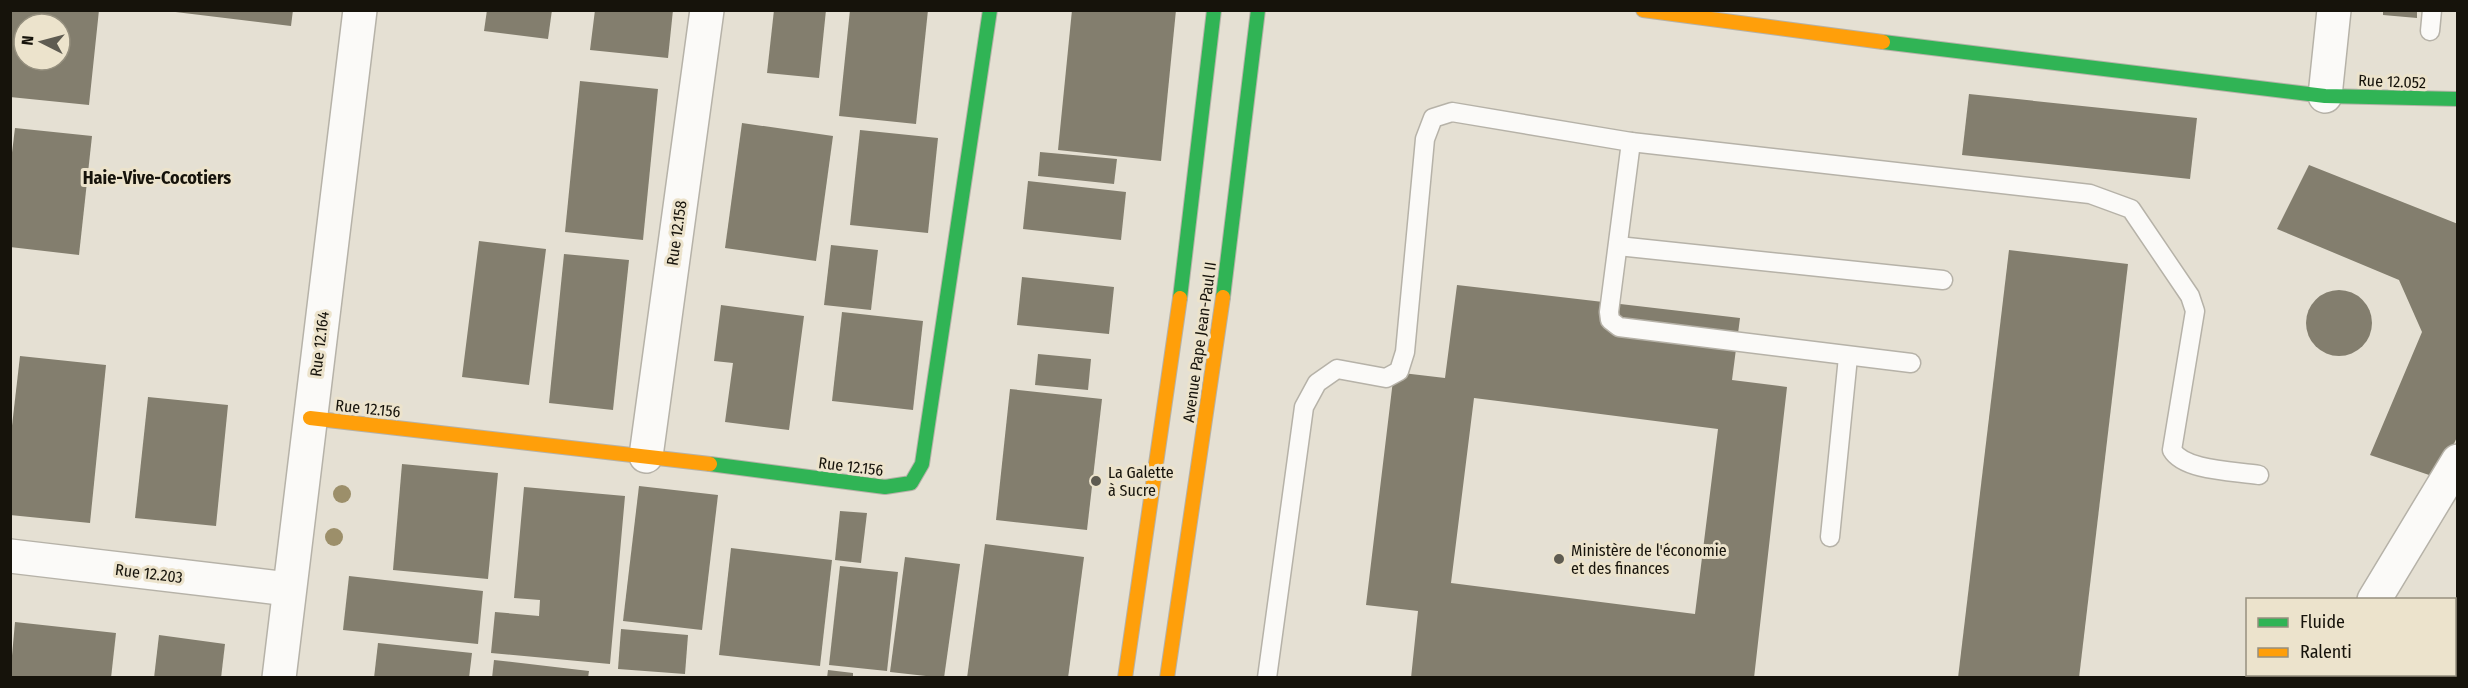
<svg xmlns="http://www.w3.org/2000/svg" width="2468" height="688" font-family="'Fira Sans Condensed',sans-serif">
	<rect width="100%" height="100%" fill="#e5e0d3"/>
	<g fill="#837e6e" fill-rule="evenodd">
		<path d="M 10,10 L 99,10 L 89,105 L 10,97 ZM 24,24 L 60,24 L 60,60 L 24,60 Z"/>
		<polygon points="159,10 293,10 291,26"/>
		<polygon points="487,10 552,10 548,39 484,31"/>
		<polygon points="595,10 673,10 668,58 590,50"/>
		<polygon points="774,10 826,10 819,78 767,73"/>
		<polygon points="850,10 928,10 916,124 839,116"/>
		<polygon points="1072,10 1176,10 1161,161 1058,150"/>
		<polygon points="2383,10 2417,10 2417,18 2383,15"/>
		<polygon points="580,81 658,89 643,240 565,232"/>
		<polygon points="1969,94 2197,118 2190,179 1962,155"/>
		<polygon points="742,123 833,136 816,261 725,248"/>
		<polygon points="15,128 92,136 79,255 10,247 10,169"/>
		<polygon points="860,130 938,138 928,233 850,225"/>
		<polygon points="1040,152 1117,159 1114,184 1038,176"/>
		<polygon points="2309,165 2458,224 2458,435 2438,478 2370,455 2422,332 2399,280 2277,229"/>
		<polygon points="1028,181 1126,192 1121,240 1023,229"/>
		<polygon points="479,241 546,249 529,385 462,377"/>
		<polygon points="831,245 878,250 871,310 824,305"/>
		<polygon points="2009,250 2128,264 2079,678 1958,678"/>
		<polygon points="564,254 629,260 613,410 549,403"/>
		<polygon points="1022,277 1114,287 1109,334 1017,325"/>
		<path d="M 1457,285 L 1740,318 L 1732,380 L 1787,387 L 1754,678 L 1411,678 L 1418,611 L 1366,605 L 1394,372 L 1445,378 ZM 1474,398 L 1718,429 L 1695,614 L 1451,583 Z"/>
		<circle cx="2339" cy="323" r="33"/>
		<polygon points="721,305 804,316 789,430 725,422 733,363 714,361"/>
		<polygon points="842,312 923,321 913,410 832,401"/>
		<polygon points="1038,354 1091,359 1088,390 1035,385"/>
		<polygon points="20,356 106,365 90,523 10,515 10,443"/>
		<polygon points="1010,389 1102,399 1087,530 996,520"/>
		<polygon points="148,397 228,405 216,526 135,518"/>
		<polygon points="402,464 498,473 488,579 393,570"/>
		<polygon points="639,486 718,495 702,630 623,621"/>
		<polygon points="524,487 625,496 610,664 491,653 495,612 539,616 540,600 514,598"/>
		<polygon points="840,511 867,513 861,563 835,560"/>
		<polygon points="985,544 1084,557 1068,678 967,678"/>
		<polygon points="731,548 832,560 820,666 719,655"/>
		<polygon points="905,557 960,564 944,678 890,672"/>
		<polygon points="840,566 898,572 887,671 829,665"/>
		<polygon points="349,576 483,591 478,644 343,630"/>
		<polygon points="15,622 116,633 111,678 10,678"/>
		<polygon points="621,629 688,635 685,674 618,669"/>
		<polygon points="159,635 225,644 221,678 154,678"/>
		<polygon points="378,643 472,653 469,678 374,678"/>
		<polygon points="494,660 589,671 588,678 492,678"/>
		<polygon points="828,670 853,673 853,678 827,678"/>
	</g>
	<g fill="none" stroke-linecap="round" stroke-linejoin="round">
		<defs>
			<g id="lane">
				<polyline points="2430,31 2432,10"/>
				<polyline points="1631,142 1609,312 1610,320 1619,327 1911,363"/>
				<polyline points="1618,246 1943,280"/>
				<polyline points="1830,537 1848,357"/>
				<path d="M 1267,678 L 1304,407 L 1317,383 L 1337,369 L 1386,378 L 1399,371 L 1405,352 L 1425,139 L 1433,118 L 1452,112 L 1631,142 L 2090,194 L 2131,209 L 2190,296 L 2195,311 L 2172,450 C 2184,471 2235,471 2259,475"/>
			</g>
			<g id="street">
				<polyline points="2325,96 2334,10"/>
				<polyline points="646,456 707,10"/>
				<polyline points="10,556 288,589"/>
				<polyline points="2374,600 2458,461"/>
				<polyline points="279,678 360,10"/>
				<polyline points="2327,678 2329,674"/>
			</g>
			<g id="fast">
				<polyline points="1883,42 2325,96 2458,99"/>
				<polyline points="1223,297 1258,10"/>
				<polyline points="1180,298 1214,10"/>
				<polyline points="710,464 885,487 911,483 922,464 990,10"/>
			</g>
			<g id="slow">
				<polyline points="1643,10 1883,42"/>
				<polyline points="310,418 710,464"/>
				<polyline points="1125,678 1180,298"/>
				<polyline points="1167,678 1223,297"/>
			</g>
		</defs>
		<use href="#lane" stroke="#b6b2a8" stroke-width="21"/>
		<use href="#street" stroke="#b6b2a8" stroke-width="36"/>
		<use href="#fast" stroke="#b6b2a8" stroke-width="16"/>
		<use href="#slow" stroke="#b6b2a8" stroke-width="16"/>
		<use href="#lane" stroke="#fbfaf8" stroke-width="18"/>
		<use href="#street" stroke="#fbfaf8" stroke-width="33"/>
		<use href="#fast" stroke="#30b455" stroke-width="14"/>
		<use href="#slow" stroke="#ff9f0a" stroke-width="14"/>
	</g>
	<g fill="#9c8f6a">
		<circle cx="342" cy="494" r="9"/>
		<circle cx="334" cy="537" r="9"/>
	</g>
	<g fill="#5e5b51" stroke="#ece3cc" stroke-width="2">
		<circle cx="1096" cy="481" r="6"/>
		<circle cx="1559" cy="559" r="6"/>
	</g>
	<g text-anchor="middle" stroke-width="6" stroke-linejoin="round" paint-order="stroke">
		<g font-size="16" fill="#16130b" stroke="#ece3cc">
			<text transform="translate(2392 81) rotate(2)" y="6">Rue 12.052</text>
			<text transform="translate(676 233) rotate(-82)" y="6">Rue 12.158</text>
			<text transform="translate(1199 342) rotate(-82)" y="6">Avenue Pape Jean-Paul II</text>
			<text transform="translate(319 344) rotate(-83)" y="6">Rue 12.164</text>
			<text transform="translate(368 408) rotate(6)" y="6">Rue 12.156</text>
			<text transform="translate(851 466) rotate(7)" y="6">Rue 12.156</text>
			<text transform="translate(149 573) rotate(7)" y="6">Rue 12.203</text>
		</g>
		<g font-size="16" fill="#16130b" stroke="#ece3cc" text-anchor="start">
			<text x="1108" y="478">La Galette<tspan x="1108" dy="18">à Sucre</tspan></text>
			<text x="1571" y="556">Ministère de l'économie<tspan x="1571" dy="18">et des finances</tspan></text>
		</g>
		<g font-size="18" font-weight="bold" fill="#16130b" stroke="#ece3cc">
			<text x="157" y="184">Haie-Vive-Cocotiers</text>
		</g>
	</g>
	<rect width="2468" height="688" fill="none" stroke="#16130b" stroke-width="24"/>
	<rect x="2246" y="598" width="210" height="78" fill="#ece3cc" stroke="#96907f" stroke-width="1.5"/>
	<rect x="2258" y="618" width="30" height="9" fill="#30b455" stroke="#96907f" stroke-width="1.5"/>
	<text x="2300" y="628" font-size="18" fill="#16130b">Fluide</text>
	<rect x="2258" y="648" width="30" height="9" fill="#ff9f0a" stroke="#96907f" stroke-width="1.5"/>
	<text x="2300" y="658" font-size="18" fill="#16130b">Ralenti</text>
	<g transform="translate(42 42) rotate(276)"><circle r="28" fill="#ece3cc" stroke="#96907f" stroke-width="1.5"/>
	<path d="M0-4.5L10 22L0 15L-10 22Z" fill="#5e5b51"/>
	<text y="-9" font-size="16" font-weight="bold" text-anchor="middle" fill="#16130b">N</text>
	</g>
</svg>
